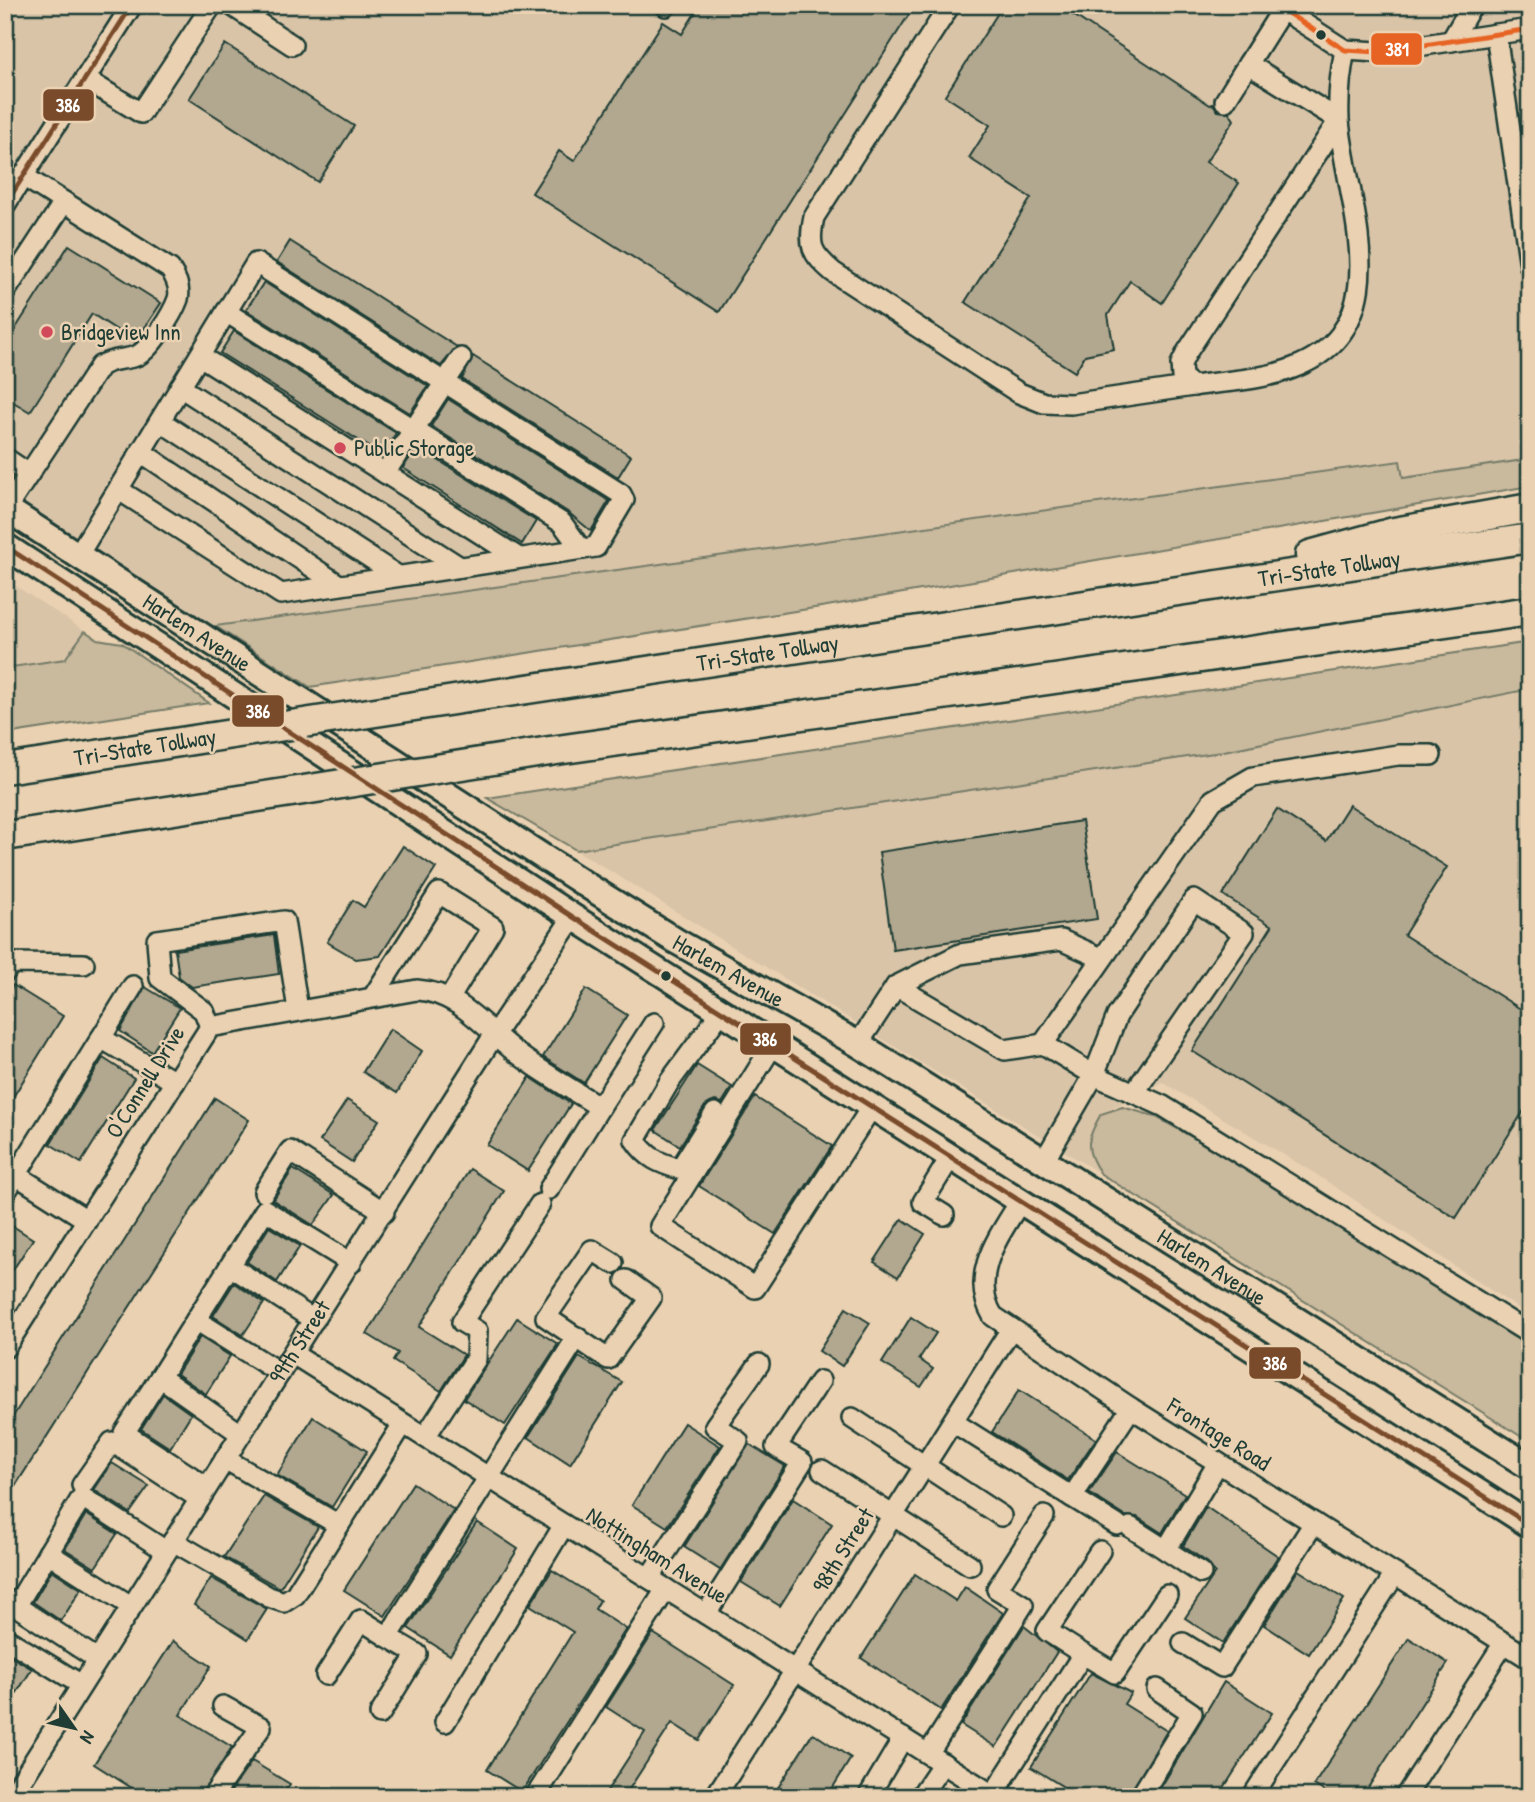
<svg xmlns="http://www.w3.org/2000/svg" width="1535" height="1802" font-family="'Patrick Hand',sans-serif">
	<rect width="100%" height="100%" fill="#ead1b2"/>
	<filter id="ink" filterUnits="userSpaceOnUse"><feTurbulence type="fractalNoise" baseFrequency=".0143" numOctaves="2"/><feDisplacementMap in="SourceGraphic" scale="14" xChannelSelector="R" yChannelSelector="G"/><feConvolveMatrix kernelMatrix="1 2 1 2 8 2 1 2 1" color-interpolation-filters="sRGB"/></filter>
	<g filter="url(#ink)">
		<g fill="#d9c4a8">
			<polygon points="5,5 1530,5 1530,459 1402,479 1399,461 215,626 5,491"/>
			<polygon points="5,579 85,631 65,659 5,668"/>
			<polygon points="1530,689 1530,1316 1311,1171 1162,1082 1101,1114 1091,1160 1101,1174 576,850 1214,753"/>
		</g>
		<g fill="#c9b99d" stroke="#747b68" stroke-width="2">
			<polygon points="1530,459 1530,486 827,606 310,687 215,626 1400,461 1403,478"/>
			<polygon points="85,631 97,639 122,643 209,703 5,734 5,668 65,659"/>
			<polygon points="1530,642 1530,689 1214,753 576,850 487,798"/>
			<path d="M 1122,1107 L 1154,1116 L 1266,1178 L 1530,1346 L 1530,1442 L 1101,1174 C 1083,1149 1087,1138 1101,1114 Z"/>
		</g>
		<g fill="#b2a78f" stroke="#1f3d34" stroke-width="2">
			<polygon points="700,5 915,5 719,312 532,193 559,151 574,161 663,22 682,34"/>
			<polygon points="1003,5 1058,5 1210,105 1213,104 1218,111 1229,112 1234,120 1206,162 1239,183 1162,303 1130,281 1108,315 1114,349 1085,355 1075,372 965,302 1031,198 969,158 990,125 945,96"/>
			<polygon points="225,44 354,126 318,182 189,99"/>
			<polygon points="290,241 457,347 441,366 277,262"/>
			<polygon points="69,245 161,303 135,342 92,314 30,412 5,397 5,345"/>
			<polygon points="264,282 428,386 410,413 246,310"/>
			<polygon points="234,331 396,433 382,455 220,353"/>
			<polygon points="473,356 631,456 618,477 462,379"/>
			<polygon points="448,399 609,501 591,531 569,513 431,426"/>
			<polygon points="417,447 536,521 522,544 403,468"/>
			<polygon points="1349,805 1447,867 1404,935 1530,1015 1530,1101 1456,1218 1192,1051 1272,926 1223,895 1277,809 1326,841"/>
			<polygon points="1082,821 1097,919 893,950 879,852"/>
			<polygon points="403,846 436,868 380,956 356,959 327,942 353,900 364,907"/>
			<polygon points="274,935 279,974 192,987 179,977 175,950"/>
			<polygon points="13,985 63,1016 5,1110 5,998"/>
			<polygon points="145,987 180,1008 152,1052 120,1031"/>
			<polygon points="586,989 627,1015 584,1083 543,1057"/>
			<polygon points="390,1029 422,1051 397,1093 363,1072"/>
			<polygon points="103,1058 134,1078 81,1163 50,1144"/>
			<polygon points="697,1065 732,1087 722,1103 715,1101 705,1106 680,1146 655,1130"/>
			<polygon points="530,1077 571,1104 528,1171 487,1145"/>
			<polygon points="755,1097 832,1146 775,1234 699,1186"/>
			<polygon points="215,1098 249,1120 5,1502 5,1429"/>
			<polygon points="347,1100 379,1120 352,1162 320,1141"/>
			<polygon points="293,1169 334,1195 313,1225 273,1200"/>
			<polygon points="470,1169 504,1191 419,1327 464,1355 441,1391 393,1361 398,1353 367,1334"/>
			<polygon points="902,1219 925,1234 898,1277 874,1262"/>
			<polygon points="5,1221 33,1239 5,1282"/>
			<polygon points="269,1227 300,1246 277,1282 247,1262"/>
			<polygon points="234,1283 264,1303 243,1335 213,1316"/>
			<polygon points="846,1308 870,1323 842,1366 819,1351"/>
			<polygon points="911,1317 936,1333 919,1359 933,1369 921,1387 882,1363"/>
			<polygon points="517,1318 558,1344 505,1425 464,1399"/>
			<polygon points="200,1337 230,1356 206,1394 177,1374"/>
			<polygon points="579,1357 622,1382 570,1464 528,1437"/>
			<polygon points="1019,1390 1096,1439 1068,1480 992,1432"/>
			<polygon points="163,1394 191,1414 170,1448 141,1429"/>
			<polygon points="313,1417 367,1451 332,1507 277,1475"/>
			<polygon points="684,1423 720,1446 667,1527 632,1505"/>
			<polygon points="749,1444 785,1466 720,1570 684,1547"/>
			<polygon points="1117,1452 1185,1494 1162,1533 1137,1517 1125,1516 1089,1493"/>
			<polygon points="112,1463 149,1486 130,1513 94,1490"/>
			<polygon points="413,1483 454,1510 385,1616 344,1590"/>
			<polygon points="264,1496 318,1527 280,1588 224,1557"/>
			<polygon points="793,1499 832,1524 780,1606 741,1582"/>
			<polygon points="1206,1507 1278,1556 1223,1643 1185,1618 1215,1573 1208,1563 1183,1546"/>
			<polygon points="86,1514 117,1534 95,1568 65,1549"/>
			<polygon points="477,1522 518,1549 450,1655 408,1628"/>
			<polygon points="52,1570 81,1589 61,1621 33,1602"/>
			<polygon points="552,1570 600,1600 595,1609 626,1629 522,1792 487,1770 573,1632 530,1605"/>
			<polygon points="1298,1570 1344,1599 1309,1654 1264,1625"/>
			<polygon points="915,1574 956,1601 965,1587 1003,1613 941,1710 861,1658"/>
			<polygon points="211,1578 267,1609 248,1639 194,1605"/>
			<polygon points="1024,1626 1057,1652 996,1747 961,1725"/>
			<polygon points="653,1633 734,1685 699,1740 672,1723 624,1797 603,1797 645,1732 606,1707"/>
			<polygon points="1409,1638 1448,1663 1362,1797 1333,1797 1314,1785"/>
			<polygon points="173,1641 211,1666 180,1715 232,1747 200,1797 146,1797 94,1764"/>
			<polygon points="5,1653 32,1669 5,1711"/>
			<polygon points="1091,1673 1131,1693 1124,1704 1167,1731 1128,1797 1080,1797 1031,1767"/>
			<polygon points="1224,1682 1272,1713 1218,1797 1155,1797"/>
			<polygon points="813,1733 851,1758 827,1797 772,1797"/>
			<polygon points="252,1761 290,1784 282,1797 227,1797"/>
		</g>
		<g fill="none" stroke-linecap="round" stroke-linejoin="round">
			<defs>
				<g id="minor">
					<polyline points="231,5 292,45"/>
					<path d="M 950,5 L 814,217 C 808,246 811,253 833,272 L 1019,393 L 1044,403 L 1071,404 L 1193,386"/>
					<polyline points="1275,5 1345,50 1378,52 1530,29"/>
					<polyline points="666,6 666,5"/>
					<path d="M 1282,10 L 1248,64 L 1339,120 L 1187,352 L 1181,364 L 1182,377 L 1193,386 C 1225,381 1263,380 1293,368 C 1403,326 1346,203 1339,120 C 1338,96 1340,74 1345,50"/>
					<polyline points="1496,34 1530,266"/>
					<polyline points="1451,41 1472,5"/>
					<polyline points="85,79 141,113 212,5"/>
					<polyline points="1225,101 1248,64"/>
					<polyline points="5,205 132,5"/>
					<polyline points="5,292 64,202"/>
					<polyline points="226,312 562,523 581,549"/>
					<polyline points="200,356 519,558"/>
					<polyline points="180,387 460,567"/>
					<polyline points="160,421 398,576"/>
					<polyline points="141,452 339,585"/>
					<polyline points="5,458 29,474"/>
					<polyline points="385,473 461,358"/>
					<path d="M 6,509 L 100,366 C 116,357 122,361 136,356 C 150,351 173,313 178,299 C 181,288 176,278 170,269 L 23,176"/>
					<polyline points="78,555 256,263 621,494 624,500 596,547 281,594 119,490"/>
					<polyline points="5,972 11,963 84,964"/>
					<polyline points="896,986 1005,1050 1043,1044"/>
					<polyline points="373,997 439,893 493,927 449,999"/>
					<polyline points="210,1027 204,1011 160,978 157,940 284,921 298,1010"/>
					<polyline points="101,1038 133,986"/>
					<polyline points="858,1044 896,986 960,954 1061,940 1101,958"/>
					<polyline points="773,1045 660,1226 755,1288 871,1108"/>
					<polyline points="1134,1093 1244,933 1194,900 1117,1016 1094,1075 1043,1044 1213,800 1253,777 1398,755 1431,755"/>
					<path d="M 715,1113 L 680,1169 C 659,1163 647,1158 635,1140 L 670,1081 L 721,1012"/>
					<polyline points="1044,1161 1094,1075 1163,1106 1530,1334"/>
					<polyline points="5,1168 87,1220"/>
					<polyline points="549,1189 600,1107"/>
					<polyline points="264,1192 290,1151 384,1212"/>
					<polyline points="5,1193 101,1038 175,1082"/>
					<path d="M 1021,1200 C 1000,1235 968,1275 993,1316 L 1131,1408 L 1530,1659"/>
					<polyline points="944,1215 923,1202 950,1158"/>
					<polyline points="613,1263 592,1250 546,1317 608,1359 651,1298 626,1280"/>
					<polyline points="230,1266 314,1320"/>
					<polyline points="196,1320 280,1373"/>
					<path d="M 5,1348 L 210,1027 L 417,990 C 461,992 489,1034 522,1057 C 547,1075 574,1091 600,1107 L 654,1023"/>
					<polyline points="293,1354 996,1797"/>
					<polyline points="160,1377 265,1210 351,1263"/>
					<polyline points="852,1418 1001,1516"/>
					<polyline points="953,1422 1072,1497"/>
					<polyline points="425,1437 476,1359 477,1331 462,1322 540,1204"/>
					<polyline points="225,1459 339,1525"/>
					<polyline points="822,1470 970,1565"/>
					<polyline points="82,1485 112,1442 200,1499"/>
					<polyline points="207,1487 124,1433 160,1377 241,1434"/>
					<polyline points="1117,1525 1072,1497 1131,1408"/>
					<polyline points="1130,1527 1166,1550 1218,1463"/>
					<polyline points="173,1541 269,1597 284,1602 295,1595 403,1424"/>
					<polyline points="1166,1550 1201,1573"/>
					<polyline points="48,1553 131,1606"/>
					<polyline points="649,1578 738,1441 715,1426 759,1364"/>
					<polyline points="706,1614 802,1462 776,1447 820,1381"/>
					<polyline points="5,1638 80,1684"/>
					<polyline points="1183,1643 1222,1667 1314,1523"/>
					<polyline points="1083,1654 1115,1673 1167,1595"/>
					<polyline points="97,1659 16,1606 82,1497 166,1551"/>
					<polyline points="326,1675 361,1620 388,1637 577,1337"/>
					<polyline points="1309,1708 1395,1574"/>
					<polyline points="380,1714 417,1654 388,1637"/>
					<polyline points="445,1722 564,1525"/>
					<polyline points="928,1754 1023,1605 997,1589 1044,1516"/>
					<polyline points="993,1795 1083,1654 1047,1631 1100,1551"/>
					<path id="s1" d="M 11,1797 L 496,1032 L 573,917"/>
					<polyline points="212,1797 261,1727 223,1706"/>
					<polyline points="535,1797 666,1589"/>
					<polyline points="715,1797 1011,1329"/>
					<polyline points="868,1797 903,1738"/>
					<polyline points="920,1797 943,1763"/>
					<polyline points="1140,1797 1192,1713 1157,1689"/>
					<polyline points="1252,1797 1305,1715"/>
					<polyline points="1405,1797 1504,1643"/>
				</g>
				<g id="major">
					<path id="s2" d="M 5,508 L 591,888 L 676,941 L 858,1044 L 1530,1467"/>
					<polyline points="5,546 573,917 1530,1525"/>
				</g>
				<g id="highway">
					<polyline points="1310,555 1394,532 1530,508"/>
					<path id="s3" d="M 467,698 L 1530,538"/>
					<polyline points="550,751 1530,611"/>
					<polyline points="5,769 206,738"/>
					<polyline points="5,836 291,792"/>
				</g>
			</defs>
			<use href="#minor" stroke="#1f3d34" stroke-width="24"/>
			<use href="#major" stroke="#1f3d34" stroke-width="30"/>
			<use href="#highway" stroke="#1f3d34" stroke-width="33"/>
			<use href="#minor" stroke="#ead1b2" stroke-width="19"/>
			<use href="#major" stroke="#ead1b2" stroke-width="24"/>
			<use href="#highway" stroke="#ead1b2" stroke-width="28"/>
			<defs>
				<g id="highway-bridge">
					<polyline points="206,738 467,698"/>
					<polyline points="291,792 550,751"/>
				</g>
			</defs>
			<use href="#highway-bridge" stroke="#1f3d34" stroke-width="33" stroke-linecap="butt"/>
			<use href="#highway-bridge" stroke="#ead1b2" stroke-width="28"/>
			<defs>
				<g id="bus-1">
					<polyline points="5,205 132,5"/>
					<polyline points="5,546 573,917 1530,1525"/>
				</g>
				<polyline id="bus-2" points="1275,5 1345,50 1378,52 1530,29"/>
			</defs>
			<use href="#bus-1" stroke="#ead1b2" stroke-width="10"/>
			<use href="#bus-2" stroke="#ead1b2" stroke-width="10"/>
			<use href="#bus-1" stroke="#7a4b2a" stroke-width="5"/>
			<use href="#bus-2" stroke="#e76323" stroke-width="5"/>
		</g>
	</g>
	<g fill="#1f3d34" stroke="#ead1b2" stroke-width="2.5">
		<circle cx="1321" cy="35" r="6"/>
		<circle cx="666" cy="976" r="6"/>
	</g>
	<g fill="#d1495b" stroke="#ead1b2" stroke-width="2.5">
		<circle cx="47" cy="332" r="7"/>
		<circle cx="340" cy="448" r="7"/>
	</g>
	<g text-anchor="middle" stroke-width="5" stroke-linejoin="round" paint-order="stroke">
		<g font-size="23" fill="#1f3d34" stroke="#ead1b2" text-anchor="start">
			<text x="61" y="340">Bridgeview Inn</text>
			<text x="354" y="456">Public Storage</text>
		</g>
		<g font-size="23" fill="#1f3d34" stroke="#ead1b2">
			<text dy="8" stroke="none"><textPath href="#s3" startOffset="872">Tri-State Tollway</textPath></text>
			<text dy="8" stroke="none"><textPath href="#s2" startOffset="229">Harlem Avenue</textPath></text>
			<text dy="8" stroke="none"><textPath href="#s3" startOffset="304">Tri-State Tollway</textPath></text>
			<text transform="translate(145 747) rotate(-9)" y="8">Tri-State Tollway</text>
			<text dy="8" stroke="none"><textPath href="#s2" startOffset="859">Harlem Avenue</textPath></text>
			<text transform="translate(145 1082) rotate(-58)" y="8">O'Connell Drive</text>
			<text dy="8" stroke="none"><textPath href="#s2" startOffset="1426">Harlem Avenue</textPath></text>
			<text dy="8" stroke="none"><textPath href="#s1" startOffset="539">99th Street</textPath></text>
			<text transform="translate(1219 1434) rotate(32)" y="8">Frontage Road</text>
			<text transform="translate(843 1550) rotate(-58)" y="8">98th Street</text>
			<text transform="translate(657 1555) rotate(32)" y="8">Nottingham Avenue</text>
		</g>
	</g>
	<g stroke="#ead1b2" stroke-width="2.5">
		<rect x="1370" y="32" width="53" height="34" rx="7" fill="#e76323"/>
		<rect x="42" y="88" width="53" height="34" rx="7" fill="#7a4b2a"/>
		<rect x="231" y="694" width="54" height="34" rx="7" fill="#7a4b2a"/>
		<rect x="739" y="1022" width="53" height="34" rx="7" fill="#7a4b2a"/>
		<rect x="1248" y="1346" width="54" height="34" rx="7" fill="#7a4b2a"/>
	</g>
	<g font-size="19" text-anchor="middle" font-weight="bold" fill="#fff">
		<text x="1397" y="56">381</text>
		<text x="68" y="112">386</text>
		<text x="258" y="718">386</text>
		<text x="765" y="1046">386</text>
		<text x="1275" y="1370">386</text>
	</g>
	<rect width="1535" height="1802" fill="none" stroke="#ead1b2" stroke-width="28"/>
	<rect x="14" y="14" width="1507" height="1774" fill="none" stroke="#1f3d34" stroke-width="2.5" filter="url(#ink)"/>
	<g transform="translate(74 1728) rotate(124)" stroke="#ead1b2" stroke-width="5" paint-order="stroke">
	<path d="M0-5L12 26L0 18L-12 26Z" fill="#1f3d34"/>
	<text y="-10" font-size="19" font-weight="bold" text-anchor="middle" fill="#1f3d34">N</text>
	</g>
</svg>
